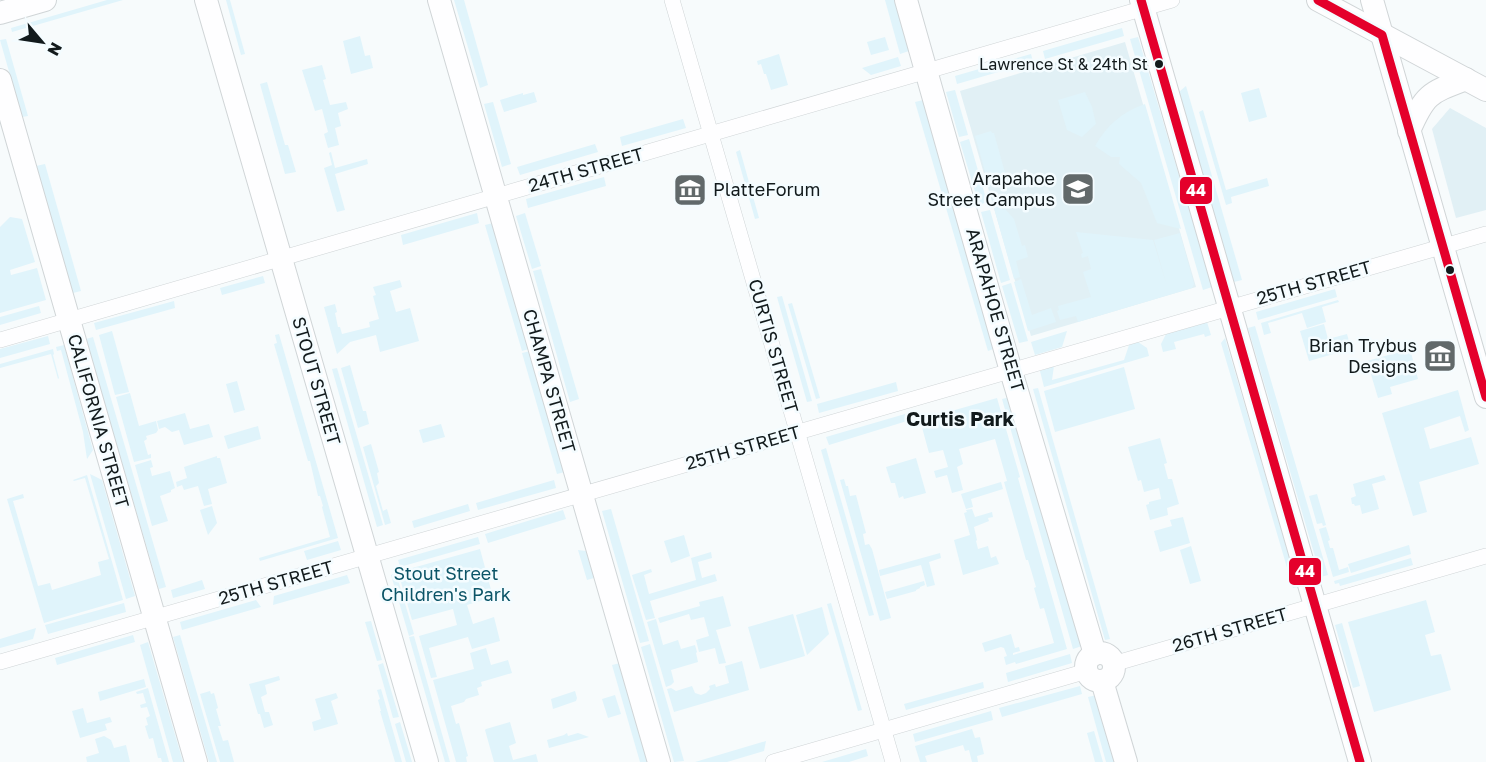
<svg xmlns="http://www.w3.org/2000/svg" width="1486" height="762" font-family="'Golos Text',sans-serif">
	<rect width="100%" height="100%" fill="#f7fbfc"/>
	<g fill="#e1f0f5">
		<polygon points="1125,42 1196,287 1031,336 960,91"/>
		<polygon points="1450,108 1486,128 1486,210 1456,218 1432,129"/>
	</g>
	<g fill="#e0f4fb">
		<polygon points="107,0 123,0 12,32 11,28"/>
		<polygon points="226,0 230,0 245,54 241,55"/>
		<polygon points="454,0 464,0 488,85 480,88"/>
		<polygon points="885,0 894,0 909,51 900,54"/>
		<polygon points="1122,28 1124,36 1045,59 1043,51"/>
		<polygon points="360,36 365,56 370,55 373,68 351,74 343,41"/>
		<polygon points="885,37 889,50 871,55 867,42"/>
		<polygon points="1138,37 1212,287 1203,290 1130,39"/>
		<polygon points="6,39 28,116 22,117 0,40"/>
		<polygon points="779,54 788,85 771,90 766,74 764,74 761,64 758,65 757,61"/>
		<polygon points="1031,54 1033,62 957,84 955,76"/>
		<polygon points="898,57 901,66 871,75 862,68"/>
		<polygon points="322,65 326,79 323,80 330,105 346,102 348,109 338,113 341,126 335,128 339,145 328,148 324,134 328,132 322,109 315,111 302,70"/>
		<polygon points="267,82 285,145 288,145 296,172 285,174 260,84"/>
		<polygon points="1186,86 1242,280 1234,282 1179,92"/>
		<polygon points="1259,88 1267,117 1249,122 1241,93"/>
		<polygon points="955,90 968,135 959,137 946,92"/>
		<polygon points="534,92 537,102 504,112 500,100 523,93 523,95"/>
		<polygon points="1085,92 1092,107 1096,124 1082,137 1067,130 1058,100"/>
		<polygon points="923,100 996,348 988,351 915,102"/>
		<polygon points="493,102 511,164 502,167 484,104"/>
		<path d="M 1145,104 L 1181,229 L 1157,223 L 1141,183 L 1119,164 L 1120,157 L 1111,157 L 1095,146 C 1107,125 1122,112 1145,104 Z"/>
		<polygon points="1203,110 1226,190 1267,178 1269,186 1231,197 1232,203 1226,205 1199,112"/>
		<polygon points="683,119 686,128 622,146 620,137"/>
		<polygon points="991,131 992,133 994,133 1007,180 994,184 993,181 988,182 975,136"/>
		<polygon points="969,139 987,202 979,205 960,142"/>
		<polygon points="595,144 598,152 520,175 517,167"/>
		<polygon points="740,150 759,218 755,219 736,152"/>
		<polygon points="331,152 335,168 367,159 368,164 335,174 345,210 337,212 324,168 332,165 329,153"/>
		<polygon points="45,164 81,291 73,293 36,166"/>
		<polygon points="604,177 606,186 528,208 526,199"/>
		<polygon points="1001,206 1002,210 1005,209 1014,219 1022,246 1025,245 1028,257 1016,261 1020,277 1014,279 994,208"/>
		<polygon points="990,210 1010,280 1001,283 981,212"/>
		<polygon points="477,213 479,223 403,245 401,235"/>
		<polygon points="525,213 541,266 532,269 516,216"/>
		<polygon points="10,217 22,219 35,262 10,270 11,275 37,268 46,300 0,313 0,227"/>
		<polygon points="493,223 529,349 522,351 485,225"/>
		<polygon points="1076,232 1153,240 1167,286 1154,240 1180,233 1194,284 1192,288 1078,322 1076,316 1060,320 1057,311 1059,310 1058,306 1091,297 1083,272 1091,269 1088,256 1082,258 1081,254 1083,253"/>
		<polygon points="541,269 579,399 570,402 533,271"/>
		<polygon points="263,276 265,283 222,295 220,288"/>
		<polygon points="1021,279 1032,315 1051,308 1056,322 1028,331 1014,282"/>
		<polygon points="400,280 402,287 390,291 396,312 410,308 419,341 380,352 376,335 350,342 337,354 324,307 335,304 337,312 335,313 338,327 340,327 342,334 370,327 369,322 379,319 373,296 376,295 373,287"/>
		<polygon points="1011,283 1028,341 1019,343 1002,286"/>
		<polygon points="1335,289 1337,297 1258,320 1256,312"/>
		<polygon points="782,296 812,401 807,402 777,297"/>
		<polygon points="1338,300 1339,302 1322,307 1326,322 1307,328 1302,313 1268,323 1271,333 1264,335 1261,323"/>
		<polygon points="174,301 175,308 96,330 94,323"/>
		<polygon points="792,303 820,398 816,399 788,304"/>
		<polygon points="39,306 41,313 0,325 0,317"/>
		<polygon points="1207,322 1211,335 1205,337 1204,334 1174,342 1176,349 1163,352 1161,344 1166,334"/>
		<polygon points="1324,324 1328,339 1347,334 1351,349 1309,361 1300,331"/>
		<polygon points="1255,326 1328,575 1321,577 1248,328"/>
		<polygon points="112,331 129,392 115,395 99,335"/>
		<polygon points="1067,331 1062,347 1035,355 1031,342"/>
		<polygon points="279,334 338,538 260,561 259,558 330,537 322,507 323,506 320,496 318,496 310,461 308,461 274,344 277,343 275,335"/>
		<polygon points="48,336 50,344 0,358 0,349"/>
		<polygon points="93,337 166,587 159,589 86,339"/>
		<polygon points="1225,338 1298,587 1293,588 1221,343"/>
		<polygon points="1138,342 1147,348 1149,356 1044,387 1040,371 1054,366 1052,380 1124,360 1129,345"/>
		<polygon points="64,345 93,450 87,459 83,432 61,350 57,351 56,347"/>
		<polygon points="53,349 54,354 53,355 59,378 58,379 51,354 0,368 0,364"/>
		<polygon points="1410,349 1418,379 1390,387 1392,394 1378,398 1367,361"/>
		<polygon points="530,351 565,472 557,474 522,353"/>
		<polygon points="350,365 363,411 366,411 369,424 358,428 341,368"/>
		<polygon points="1124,367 1135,409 1055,432 1044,391"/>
		<polygon points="337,368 383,525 377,527 332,369"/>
		<polygon points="237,381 245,410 234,413 226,384"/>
		<polygon points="896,382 898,391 819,413 817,404"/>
		<polygon points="1038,388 1110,639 1105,640 1033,389"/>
		<polygon points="1458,390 1469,430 1465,432 1460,416 1424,428 1430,449 1471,437 1479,464 1419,482 1427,512 1413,516 1382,413"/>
		<polygon points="130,393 139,426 156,421 158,430 156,433 146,436 147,439 144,441 148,455 151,454 151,458 134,462 116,397"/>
		<polygon points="1010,397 1082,646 1073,649 1002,399"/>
		<polygon points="997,398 1020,477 1018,478 1067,649 1016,664 1015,662 1006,665 1004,657 1007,656 1004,648 1001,647 985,652 982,643 1011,634 1015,648 1019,647 1020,651 1013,653 1013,655 1054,643 1044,608 1040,609 1034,588 1036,587 1028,560 1026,560 1004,482 1007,481 995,439 959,449 963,464 957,467 963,490 952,493 947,475 936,478 934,471 948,467 943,450 929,453 920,420"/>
		<polygon points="185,413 190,429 209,424 213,437 184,445 179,430 172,432 165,427 159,429 157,421"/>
		<polygon points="905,414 907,421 829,445 826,437"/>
		<polygon points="441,424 445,437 423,443 419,430"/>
		<polygon points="258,426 261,439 228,449 224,436"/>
		<polygon points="1160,438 1167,463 1164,464 1168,479 1172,479 1179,504 1167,508 1168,515 1150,520 1146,505 1149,504 1149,502 1161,499 1159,488 1144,492 1141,480 1138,481 1128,447"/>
		<polygon points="371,444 379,472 377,473 379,483 376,486 383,511 387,509 391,523 385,525 363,447"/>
		<polygon points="826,448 874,615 869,616 821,450"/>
		<polygon points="217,456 217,458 220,458 227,483 208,489 212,504 204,506 198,486 184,490 182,485 177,487 176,482 187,478 184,467"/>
		<polygon points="916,458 926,493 904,499 903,496 899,498 895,483 891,483 886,467"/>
		<polygon points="151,460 153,467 150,468 152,476 170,471 175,488 171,490 171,492 160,496 168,521 152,526 135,465"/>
		<polygon points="90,474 102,480 135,596 126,599"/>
		<polygon points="87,475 123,600 44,623 7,499 23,494 24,498 13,501 38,586 50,583 52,590 101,575 98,562 109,559 85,478 74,481 73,480"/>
		<polygon points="1384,475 1386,480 1372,484 1379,509 1362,514 1360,505 1355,506 1354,504 1352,504 1351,498 1356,496 1353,484"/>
		<polygon points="844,479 846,486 848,486 850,496 856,495 866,533 863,534 865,545 869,544 872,549 891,618 880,621 840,480"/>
		<polygon points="554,480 556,488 478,510 476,503"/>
		<polygon points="1001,482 1003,489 971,499 973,507 966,509 961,494"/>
		<polygon points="1317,494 1326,525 1323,526 1322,523 1317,524 1309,496"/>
		<polygon points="468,504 470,511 414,528 412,521"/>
		<polygon points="212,506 217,523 208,535 200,510"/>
		<polygon points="611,509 649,641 640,643 602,511"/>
		<polygon points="972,509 975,517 992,512 993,517 988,518 989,521 974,527 977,540 976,541 978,549 988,546 991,558 996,556 999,564 963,575 954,540 970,535 964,513 967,512 966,510"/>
		<polygon points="563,510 566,519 488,543 485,534"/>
		<polygon points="1183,517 1190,543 1160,552 1154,531 1172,526 1170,520"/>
		<polygon points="1326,527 1330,540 1328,541 1330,548 1333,548 1339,570 1348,567 1349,572 1333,577 1319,529"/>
		<polygon points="684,535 690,556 671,563 664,541"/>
		<polygon points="478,537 480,544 400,567 398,560"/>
		<polygon points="338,541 341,550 307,560 304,551"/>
		<polygon points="1409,545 1411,554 1351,573 1348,564"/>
		<polygon points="1191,546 1201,581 1190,584 1180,550"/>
		<polygon points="480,549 493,597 467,605 473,624 494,617 500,641 472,649 468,637 429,648 437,677 431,678 419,636 457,625 453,609 412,620 398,572"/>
		<polygon points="578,550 586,551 594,578 587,580"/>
		<polygon points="711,552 712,558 698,562 702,578 715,574 717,581 650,601 655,618 646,620 632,575 651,569 652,572 644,575 649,594 696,580 691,558"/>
		<polygon points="940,553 941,558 929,562 935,585 927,587 921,565 880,576 879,570"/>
		<polygon points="1411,558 1413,565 1340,586 1339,583 1335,584 1334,581"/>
		<polygon points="396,573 414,634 409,636 391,575"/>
		<polygon points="347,575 350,583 273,605 274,596"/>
		<polygon points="202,580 205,589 173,598 171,590"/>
		<polygon points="924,581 925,585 920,587 920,588 916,590 916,591 887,599 885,592"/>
		<polygon points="723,596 731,626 716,630 726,663 719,664 715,648 699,652 696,640 709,636 704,617 691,620 689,614 660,623 658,618 700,606 699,602"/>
		<polygon points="256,600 261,607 182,630 180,622"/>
		<polygon points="1426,600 1435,632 1425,635 1431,656 1441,654 1451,690 1374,712 1348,622"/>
		<polygon points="124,603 126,612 48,634 45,625"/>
		<polygon points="831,603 862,710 858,711 827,604"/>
		<polygon points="822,607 829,634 807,655 796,615"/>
		<polygon points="793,614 805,656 760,669 748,627"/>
		<polygon points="656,619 663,645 678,640 681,649 695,645 697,652 696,653 698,662 671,670 674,682 671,685 666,687 647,622"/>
		<polygon points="371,621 382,660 377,661 365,622"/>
		<polygon points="1342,623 1360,686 1353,688 1335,625"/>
		<polygon points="36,628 33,639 0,648 0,639"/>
		<polygon points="133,635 135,642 57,665 55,658"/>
		<polygon points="180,635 217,762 209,762 173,637"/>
		<polygon points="414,636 450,762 445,762 409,637"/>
		<polygon points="148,642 183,762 173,762 140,645"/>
		<polygon points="650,644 684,761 674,762 641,647"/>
		<polygon points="486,648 491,665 508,660 512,673 481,682 482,686 477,688 479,695 466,699 464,702 451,706 456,724 459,723 468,756 466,757 467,762 456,762 433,680 474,669 470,653"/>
		<polygon points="1070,654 1072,663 1008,682 1006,673"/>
		<polygon points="742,661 749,690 674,712 667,689 671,688 676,691 692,686 695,693 701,695 706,693 710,689 709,686 715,684 716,687 729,683 725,666"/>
		<polygon points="383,663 399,717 393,718 378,665"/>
		<polygon points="620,663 648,762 640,762 612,665"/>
		<polygon points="279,676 280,680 265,685 267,694 261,697 265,712 269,712 273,725 264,728 260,714 258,714 249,684"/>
		<polygon points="144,679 146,687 100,701 98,692"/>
		<polygon points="983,682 984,688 906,710 904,704"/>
		<polygon points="1080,686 1082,694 1002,717 999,708"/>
		<polygon points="148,688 169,762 162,762 161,758 158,758 153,738 149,739 145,726 148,725 146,718 150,716 147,707 141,708 140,705 146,703 143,693 137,694 136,692"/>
		<polygon points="381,689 402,762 395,762 380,711 381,711 378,700 380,699 377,690"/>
		<polygon points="210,691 211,694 214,693 218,708 216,709 221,726 218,726 223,741 228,740 234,762 220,762 200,694"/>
		<polygon points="575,691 577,698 576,701 553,709 551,699"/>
		<polygon points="336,693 338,698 331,701 338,724 314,731 312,722 321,719 315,699"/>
		<polygon points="615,695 621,714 608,718 602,699"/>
		<polygon points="1097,695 1116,762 1106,762 1088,697"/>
		<polygon points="83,708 87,723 110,717 112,722 105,724 107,730 80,738 72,711"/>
		<polygon points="991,711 993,720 915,742 913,734"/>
		<polygon points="400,722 412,762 406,762 395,724"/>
		<polygon points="510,722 516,743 509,746 513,760 536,754 538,762 494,762 485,730 486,729"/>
		<polygon points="972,729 975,738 980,737 984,754 977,756 978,762 972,762 969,750 965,751 963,745 925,756 927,762 920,762 915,746"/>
		<polygon points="1094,731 1103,762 1095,762 1087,733"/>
		<polygon points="567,733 568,736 578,733 589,737 549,748 547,740 564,735"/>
		<polygon points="104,736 111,740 114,748 126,745 130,762 87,762 86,757 99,753 95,739"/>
		<polygon points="766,741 764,751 727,762 695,762"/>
		<polygon points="866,749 868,756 849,762 822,762"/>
	</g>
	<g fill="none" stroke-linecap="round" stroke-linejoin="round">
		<defs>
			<g id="street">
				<polyline points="672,0 893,762"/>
				<polyline points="0,340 1172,0"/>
				<polyline points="0,662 1486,234"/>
				<polyline points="1113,664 1486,556"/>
				<polyline points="773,762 1087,671"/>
			</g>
			<g id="secondary">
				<polyline points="206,0 427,762"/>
				<polyline points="439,0 659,762"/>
				<polyline points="906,0 1011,371 1095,654"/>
				<polyline points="1141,0 1360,762"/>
				<polyline points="1318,0 1486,90"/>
				<polyline points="1372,0 1486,397"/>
				<polyline points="0,13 45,0"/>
				<polyline points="0,80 196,762"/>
				<path d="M 1409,131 C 1425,94 1429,93 1466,79"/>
				<circle cx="1100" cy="667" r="14"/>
				<polyline points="1102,681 1126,762"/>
			</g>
		</defs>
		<use href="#street" stroke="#d0d5d7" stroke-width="16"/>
		<use href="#secondary" stroke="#d0d5d7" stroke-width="24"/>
		<use href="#street" stroke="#fefeff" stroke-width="15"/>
		<use href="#secondary" stroke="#fefeff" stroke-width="22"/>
		<defs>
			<g id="bus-1">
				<polyline points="1141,0 1360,762"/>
				<polyline points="1318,0 1382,35 1486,397"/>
			</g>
		</defs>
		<use href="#bus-1" stroke="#f4fcff" stroke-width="14"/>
		<use href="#bus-1" stroke="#e4002b" stroke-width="9"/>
	</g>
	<defs>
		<symbol id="school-square" viewBox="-11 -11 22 22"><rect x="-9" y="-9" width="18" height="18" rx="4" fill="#62696a" stroke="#f4fcff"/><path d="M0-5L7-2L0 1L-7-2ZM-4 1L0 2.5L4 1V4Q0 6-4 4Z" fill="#fff"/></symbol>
		<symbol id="museum-square" viewBox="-11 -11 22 22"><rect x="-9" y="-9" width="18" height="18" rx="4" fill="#62696a" stroke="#f4fcff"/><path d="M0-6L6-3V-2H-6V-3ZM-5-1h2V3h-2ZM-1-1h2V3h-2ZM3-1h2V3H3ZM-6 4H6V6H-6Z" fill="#fff"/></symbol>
	</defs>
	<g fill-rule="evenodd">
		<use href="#school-square" x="1059" y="170" width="38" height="38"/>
		<use href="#museum-square" x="671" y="171" width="38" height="38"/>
		<use href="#museum-square" x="1421" y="337" width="38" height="38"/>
	</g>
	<g fill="#121a1c" stroke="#f4fcff" stroke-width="2">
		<circle cx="1159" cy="64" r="5"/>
		<circle cx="1450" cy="270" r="5"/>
	</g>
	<g text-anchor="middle" stroke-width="5" stroke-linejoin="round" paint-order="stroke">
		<g font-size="16" fill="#121a1c" stroke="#f4fcff" text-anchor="end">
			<text x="1148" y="70">Lawrence St &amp; 24th St</text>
		</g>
		<g font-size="18" fill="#121a1c" stroke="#f4fcff">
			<text transform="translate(586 170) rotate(-16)" y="6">24TH STREET</text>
			<text transform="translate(1314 283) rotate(-16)" y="6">25TH STREET</text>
			<text transform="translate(995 310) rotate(74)" y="6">ARAPAHOE STREET</text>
			<text transform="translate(773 346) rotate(74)" y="6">CURTIS STREET</text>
			<text transform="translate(316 381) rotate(74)" y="6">STOUT STREET</text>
			<text transform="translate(549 381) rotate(74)" y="6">CHAMPA STREET</text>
			<text transform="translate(98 421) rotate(74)" y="6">CALIFORNIA STREET</text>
			<text transform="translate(743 448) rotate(-16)" y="6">25TH STREET</text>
			<text transform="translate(276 583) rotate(-16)" y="6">25TH STREET</text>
			<text transform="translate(1230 630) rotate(-16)" y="6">26TH STREET</text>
		</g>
		<g font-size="18" fill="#121a1c" stroke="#f4fcff" text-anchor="end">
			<text x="1055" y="185">Arapahoe<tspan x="1055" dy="21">Street Campus</tspan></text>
			<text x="713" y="196" text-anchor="start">PlatteForum</text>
			<text x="1417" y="352">Brian Trybus<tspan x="1417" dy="21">Designs</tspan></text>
		</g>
		<g font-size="18" fill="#0b5467" stroke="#f4fcff">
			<text x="446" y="580">Stout Street<tspan x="446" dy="21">Children's Park</tspan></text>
		</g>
		<g font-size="20" font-weight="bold" fill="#121a1c" stroke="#f4fcff">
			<text x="960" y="426">Curtis Park</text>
		</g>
	</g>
	<g stroke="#f4fcff" stroke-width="2">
		<rect x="1179" y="176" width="34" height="29" rx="6" fill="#e4002b"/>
		<rect x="1288" y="557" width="34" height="29" rx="6" fill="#e4002b"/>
	</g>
	<g font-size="16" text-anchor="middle" font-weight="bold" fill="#fff">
		<text x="1196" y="196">44</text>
		<text x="1305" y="577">44</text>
	</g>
	<g transform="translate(42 42) rotate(119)" stroke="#f4fcff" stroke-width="4.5" paint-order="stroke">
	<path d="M0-4.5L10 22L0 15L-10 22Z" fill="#121a1c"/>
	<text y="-9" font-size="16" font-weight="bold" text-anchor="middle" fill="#121a1c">N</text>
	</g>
</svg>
